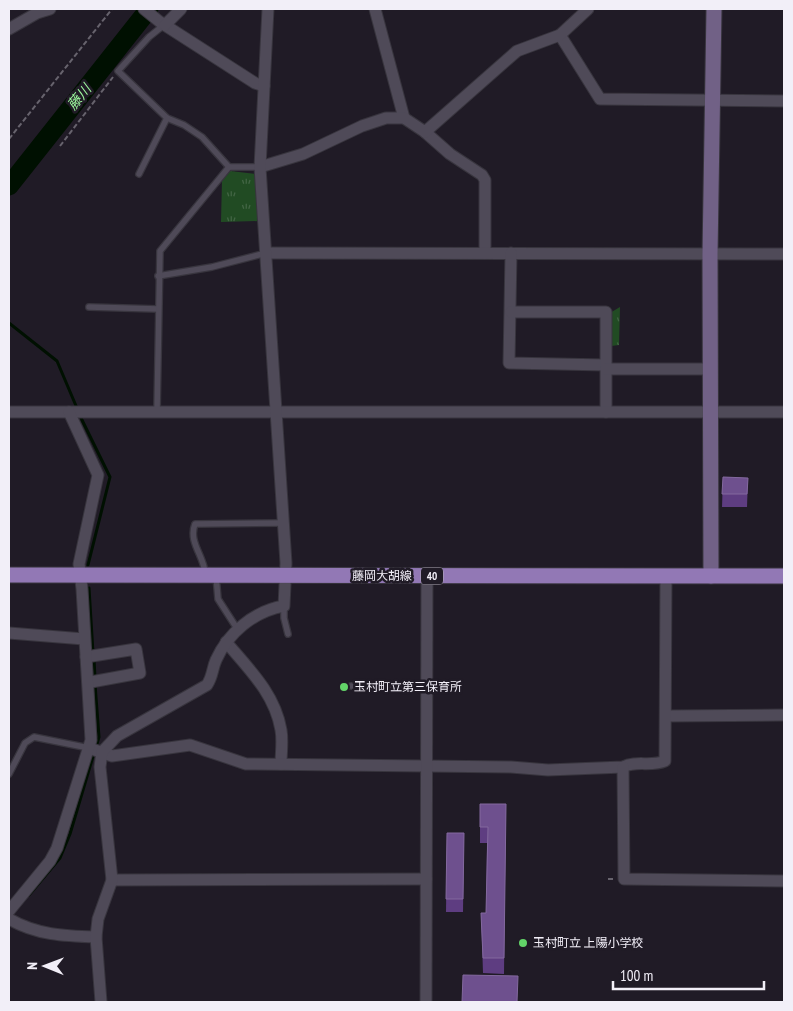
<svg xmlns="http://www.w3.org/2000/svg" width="793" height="1011" font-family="'PT Sans Narrow','Noto Sans JP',sans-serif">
	<defs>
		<pattern id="park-tufts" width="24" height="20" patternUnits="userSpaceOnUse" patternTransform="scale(1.25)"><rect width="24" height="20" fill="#214b23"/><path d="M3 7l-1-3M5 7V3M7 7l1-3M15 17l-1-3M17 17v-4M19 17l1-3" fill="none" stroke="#426544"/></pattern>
	</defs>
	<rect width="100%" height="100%" fill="#201b26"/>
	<g fill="url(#park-tufts)">
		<polygon points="230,171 256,174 259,221 221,222 222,181"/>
		<polygon points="620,307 619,345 611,346 610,313"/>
	</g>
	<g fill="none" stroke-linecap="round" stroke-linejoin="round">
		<g stroke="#001001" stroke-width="3">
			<polyline points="9,323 57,361 82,420 110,477 88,565"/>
			<polyline points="89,588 93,653"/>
			<polyline points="94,659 95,678"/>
			<polyline points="95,684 99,737 96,747"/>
			<polyline points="29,895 60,858 70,834 94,753"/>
		</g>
		<polyline stroke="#001001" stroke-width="19" points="9,186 149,9"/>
		<defs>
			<g id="lane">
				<polyline points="164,25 149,37 118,71 167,118 184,125 202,137 229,167"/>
				<polyline points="139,174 167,118"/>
				<polyline points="158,276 212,267 266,253"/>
				<polyline points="89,307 158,309"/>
				<polyline points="157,412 160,251 229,167 260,167"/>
				<path d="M 205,573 C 204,556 188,542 195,524 L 284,523"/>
				<polyline points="216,576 218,599 238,630"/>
				<polyline points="284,606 284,618 288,634"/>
				<polyline points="351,686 426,686"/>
				<polyline points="9,774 25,743 34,737 89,748"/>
			</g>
			<g id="street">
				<polyline points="144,9 160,22 255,83 264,86"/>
				<polyline points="375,9 404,118"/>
				<polyline points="165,25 181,9"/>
				<polyline points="9,29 37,13 50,9"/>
				<polyline points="560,35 600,99 784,101"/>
				<polyline points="425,132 450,154 482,175 485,180 485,253"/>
				<polyline points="260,167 303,154 362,126 386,118 404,118 425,132 517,51 560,35 588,9"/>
				<polyline points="266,253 784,254"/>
				<polyline points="511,253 509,363 606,365"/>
				<polyline points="511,312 606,312 606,412"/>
				<polyline points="606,369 710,369"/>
				<polyline points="9,412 784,412"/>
				<polyline points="9,633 84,639"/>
				<path d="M 226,642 C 249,669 275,694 281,730 C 283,741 281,753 281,764"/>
				<polyline points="86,657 136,649 140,673 91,682 88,681"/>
				<polyline points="666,716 784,715"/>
				<path d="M 89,748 L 112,756 L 190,745 L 246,764 L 511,767 L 548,770 L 623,767 C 636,760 651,767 665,761 L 666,577"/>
				<polyline points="623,767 624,879 784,881"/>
				<polyline points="112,880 426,879"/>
				<polyline points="9,911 50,861 57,848 91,740 82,589 79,564 98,475 69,412"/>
				<path d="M 9,919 C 37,935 64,936 96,937"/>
				<path d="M 101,1002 L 96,937 L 98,919 L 112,880 L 100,767 L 102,752 L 117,736 L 207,685 C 213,676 212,669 216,660 C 228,633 254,611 284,606 L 286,563 L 260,167 L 268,9"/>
				<polyline points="426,1002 427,576"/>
			</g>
			<polyline id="secondary" points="711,576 710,254 714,9"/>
			<polyline id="primary" points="9,575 784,576"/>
		</defs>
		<use href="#lane" stroke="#38353e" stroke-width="8"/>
		<use href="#street" stroke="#38353e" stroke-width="13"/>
		<use href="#secondary" stroke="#38353e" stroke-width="17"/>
		<use href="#primary" stroke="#38353e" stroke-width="17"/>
		<g stroke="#67636d" stroke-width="2" stroke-dasharray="5 2.5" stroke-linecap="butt">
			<polyline points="9,139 112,9"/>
			<polyline points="60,146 113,77"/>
			<polyline points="608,879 614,879"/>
		</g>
		<use href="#lane" stroke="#4f4a58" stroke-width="5.5"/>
		<use href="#street" stroke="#4f4a58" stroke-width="11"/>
		<use href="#secondary" stroke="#716186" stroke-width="15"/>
		<use href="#primary" stroke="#9278b5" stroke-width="15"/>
	</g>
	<g fill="#5e3d81">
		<polygon points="723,477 748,478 747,507 722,507"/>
		<polygon points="480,804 506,804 504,974 483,973 481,913 486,913 487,843 480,843"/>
		<polygon points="447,833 464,833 463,912 446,912"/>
	</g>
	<g fill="#6e508e" stroke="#83699e">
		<polygon points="723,477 748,478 747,494 722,494"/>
		<polygon points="480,804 506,804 504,958 483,958 481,913 486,913 488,827 480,827"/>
		<polygon points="447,833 464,833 463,899 446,899"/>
		<polygon points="463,975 518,976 517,1002 462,1002"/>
	</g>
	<g fill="#63d469" stroke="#201b26" stroke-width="2">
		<circle cx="344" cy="687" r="5"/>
		<circle cx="523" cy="943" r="5"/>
	</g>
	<g text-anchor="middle" stroke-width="5" stroke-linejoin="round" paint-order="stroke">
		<rect fill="#201b26" stroke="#b3afb9" stroke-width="1" x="421" y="567.5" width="22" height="17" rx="4"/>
		<g font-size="11" font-weight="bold" fill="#f2eff8">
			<text x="432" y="580">40</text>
		</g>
		<g font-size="12" fill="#f2eff8" stroke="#201b26">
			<text x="382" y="580">藤岡大胡線</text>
		</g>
		<g font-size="12" fill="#f2eff8" stroke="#201b26" text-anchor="start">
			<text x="354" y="691">玉村町立第三保育所</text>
			<text x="533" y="947">玉村町立 上陽小学校</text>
		</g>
		<g font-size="14" font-style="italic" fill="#9cf89d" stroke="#201b26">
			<text transform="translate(79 97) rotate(-51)" y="5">藤川</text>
		</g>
	</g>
	<rect width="793" height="1011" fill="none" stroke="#f2eff8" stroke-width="20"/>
	<g transform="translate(45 966) rotate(271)" stroke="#201b26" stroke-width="4" paint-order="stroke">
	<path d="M0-4L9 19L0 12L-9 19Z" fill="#f2eff8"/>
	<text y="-8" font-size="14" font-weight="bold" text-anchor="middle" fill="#f2eff8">N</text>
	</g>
	<path d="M613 981v8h151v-8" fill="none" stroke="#f2eff8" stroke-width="2.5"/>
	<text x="620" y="981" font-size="15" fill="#f2eff8" stroke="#201b26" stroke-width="4" paint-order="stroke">100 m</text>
</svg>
